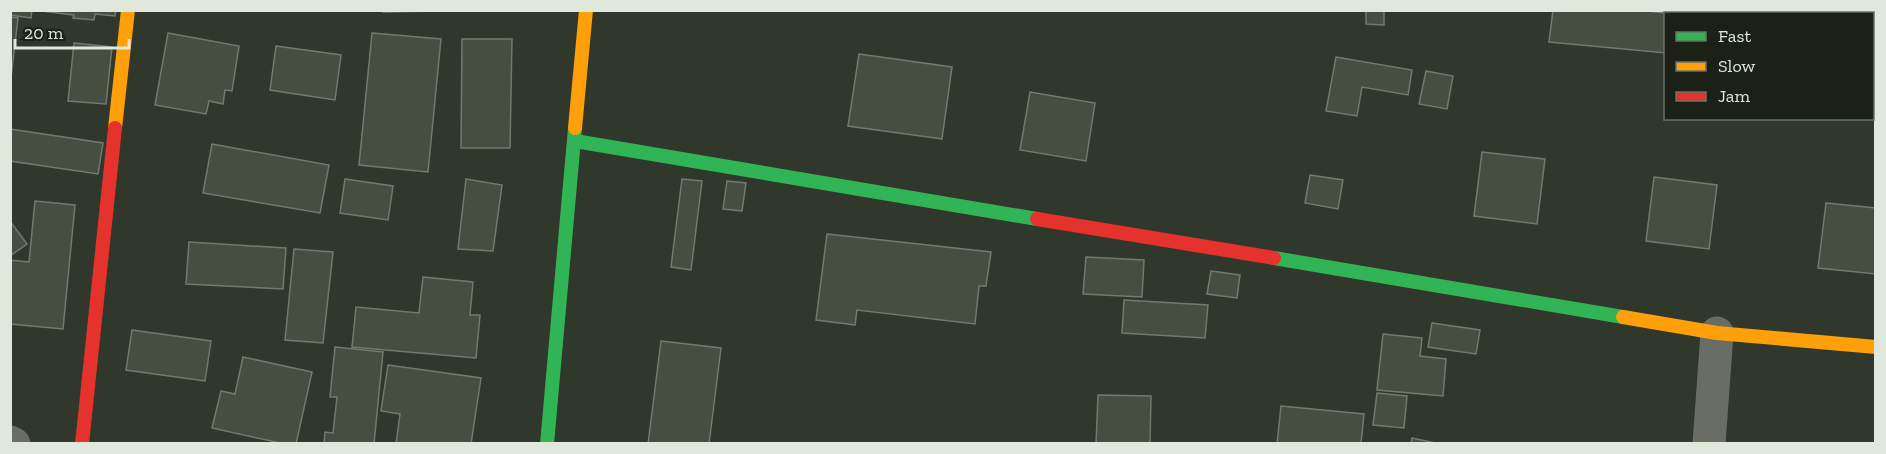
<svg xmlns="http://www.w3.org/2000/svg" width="1886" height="454" font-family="'Zilla Slab',serif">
	<rect width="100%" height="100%" fill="#30372b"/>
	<g fill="#464f3f" stroke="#73796e" stroke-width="1.5">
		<polygon points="10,10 32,10 31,18 10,15"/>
		<polygon points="33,10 116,10 115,16 95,14 94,20 73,18 74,15"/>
		<polygon points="383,10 497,10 383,12"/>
		<polygon points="1366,10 1384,10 1384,25 1366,24"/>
		<polygon points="1553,10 1640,10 1672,14 1666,14 1666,53 1549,42"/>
		<polygon points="10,17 18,18 10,87"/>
		<polygon points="168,33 239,46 232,91 225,90 223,104 209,101 206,114 155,105"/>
		<polygon points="372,33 441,39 428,172 359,165"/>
		<polygon points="462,39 512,39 510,148 461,148"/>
		<polygon points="74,43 112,47 106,104 68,101"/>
		<polygon points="276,46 341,55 335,100 270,90"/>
		<polygon points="859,54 952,67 942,139 848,126"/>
		<polygon points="1336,57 1412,70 1408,95 1362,87 1357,116 1326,111"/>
		<polygon points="1426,71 1453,76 1447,109 1419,104"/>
		<polygon points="1030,92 1095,103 1086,161 1020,150"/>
		<polygon points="10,129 103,143 98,174 10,161"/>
		<polygon points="212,144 329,165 320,213 203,193"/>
		<polygon points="1482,152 1545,159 1537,224 1474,216"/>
		<polygon points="1310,175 1343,180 1338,209 1305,203"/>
		<polygon points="1654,177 1717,185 1709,249 1646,241"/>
		<polygon points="345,179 393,186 388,220 340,213"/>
		<polygon points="466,179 502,185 493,251 458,249"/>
		<polygon points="682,179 702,181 691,270 671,267"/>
		<polygon points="727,181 746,183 742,211 723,209"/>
		<polygon points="35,201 75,205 63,329 10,324 10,260 29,262"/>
		<polygon points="1826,203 1876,208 1876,274 1818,268"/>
		<polygon points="10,221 27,244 10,256"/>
		<polygon points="827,234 991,252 986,286 979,286 975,324 857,310 855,325 816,320"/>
		<polygon points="189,242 286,248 283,289 186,284"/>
		<polygon points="294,249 333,252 323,343 285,340"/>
		<polygon points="1086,257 1144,260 1142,297 1083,294"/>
		<polygon points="1211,271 1240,275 1237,298 1207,294"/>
		<polygon points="423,277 473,282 470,315 480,315 476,358 352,347 356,307 419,313"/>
		<polygon points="1124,300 1208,305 1205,338 1122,333"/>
		<polygon points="1432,323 1480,330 1476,354 1428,347"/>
		<polygon points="132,330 211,341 205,381 126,370"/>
		<polygon points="1383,334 1422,338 1420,356 1446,359 1443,396 1377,390"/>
		<polygon points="661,341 721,348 709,444 648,444"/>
		<polygon points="335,347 383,352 374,444 324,444 325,432 333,433 337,397 330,397"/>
		<polygon points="243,357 312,372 296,444 285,444 212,428 221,391 235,394"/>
		<polygon points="388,365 481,378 471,444 396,444 400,414 381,411"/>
		<polygon points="1377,393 1407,396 1404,428 1373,425"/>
		<polygon points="1098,395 1151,396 1150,444 1096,444"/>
		<polygon points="1281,406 1364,414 1361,444 1277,444"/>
		<polygon points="1412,438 1440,444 1411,444"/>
	</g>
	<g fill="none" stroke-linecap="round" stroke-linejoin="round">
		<g stroke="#696d66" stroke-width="33">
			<polyline points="10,442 14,444"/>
			<polyline points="1709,444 1717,333"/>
		</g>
		<g stroke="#30b455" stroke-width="14">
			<polyline points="575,141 1037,219"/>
			<polyline points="1274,258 1623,317"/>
			<polyline points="547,444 575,128"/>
		</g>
		<g stroke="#ff9f0a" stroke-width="14">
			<polyline points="115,128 128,10"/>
			<polyline points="575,128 586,10"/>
			<polyline points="1623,317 1717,333 1876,347"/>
		</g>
		<g stroke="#e5322d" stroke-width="14">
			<polyline points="1037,219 1274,258"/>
			<polyline points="82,444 115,128"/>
		</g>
	</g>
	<rect width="1886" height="454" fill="none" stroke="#dfe8da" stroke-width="24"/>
	<rect x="1664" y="12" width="210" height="108" fill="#1b2117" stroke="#697165" stroke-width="1.5"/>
	<rect x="1676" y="32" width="30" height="9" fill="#30b455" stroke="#697165" stroke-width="1.5"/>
	<text x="1718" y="42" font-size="18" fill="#dfe8da">Fast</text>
	<rect x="1676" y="62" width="30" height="9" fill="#ff9f0a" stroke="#697165" stroke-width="1.5"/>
	<text x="1718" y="72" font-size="18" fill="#dfe8da">Slow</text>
	<rect x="1676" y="92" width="30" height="9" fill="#e5322d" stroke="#697165" stroke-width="1.5"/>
	<text x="1718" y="102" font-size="18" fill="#dfe8da">Jam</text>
	<path d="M15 39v9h114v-9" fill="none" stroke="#dfe8da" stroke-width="3"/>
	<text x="24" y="39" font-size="18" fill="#dfe8da" stroke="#1b2117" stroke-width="4.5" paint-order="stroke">20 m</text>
</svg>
